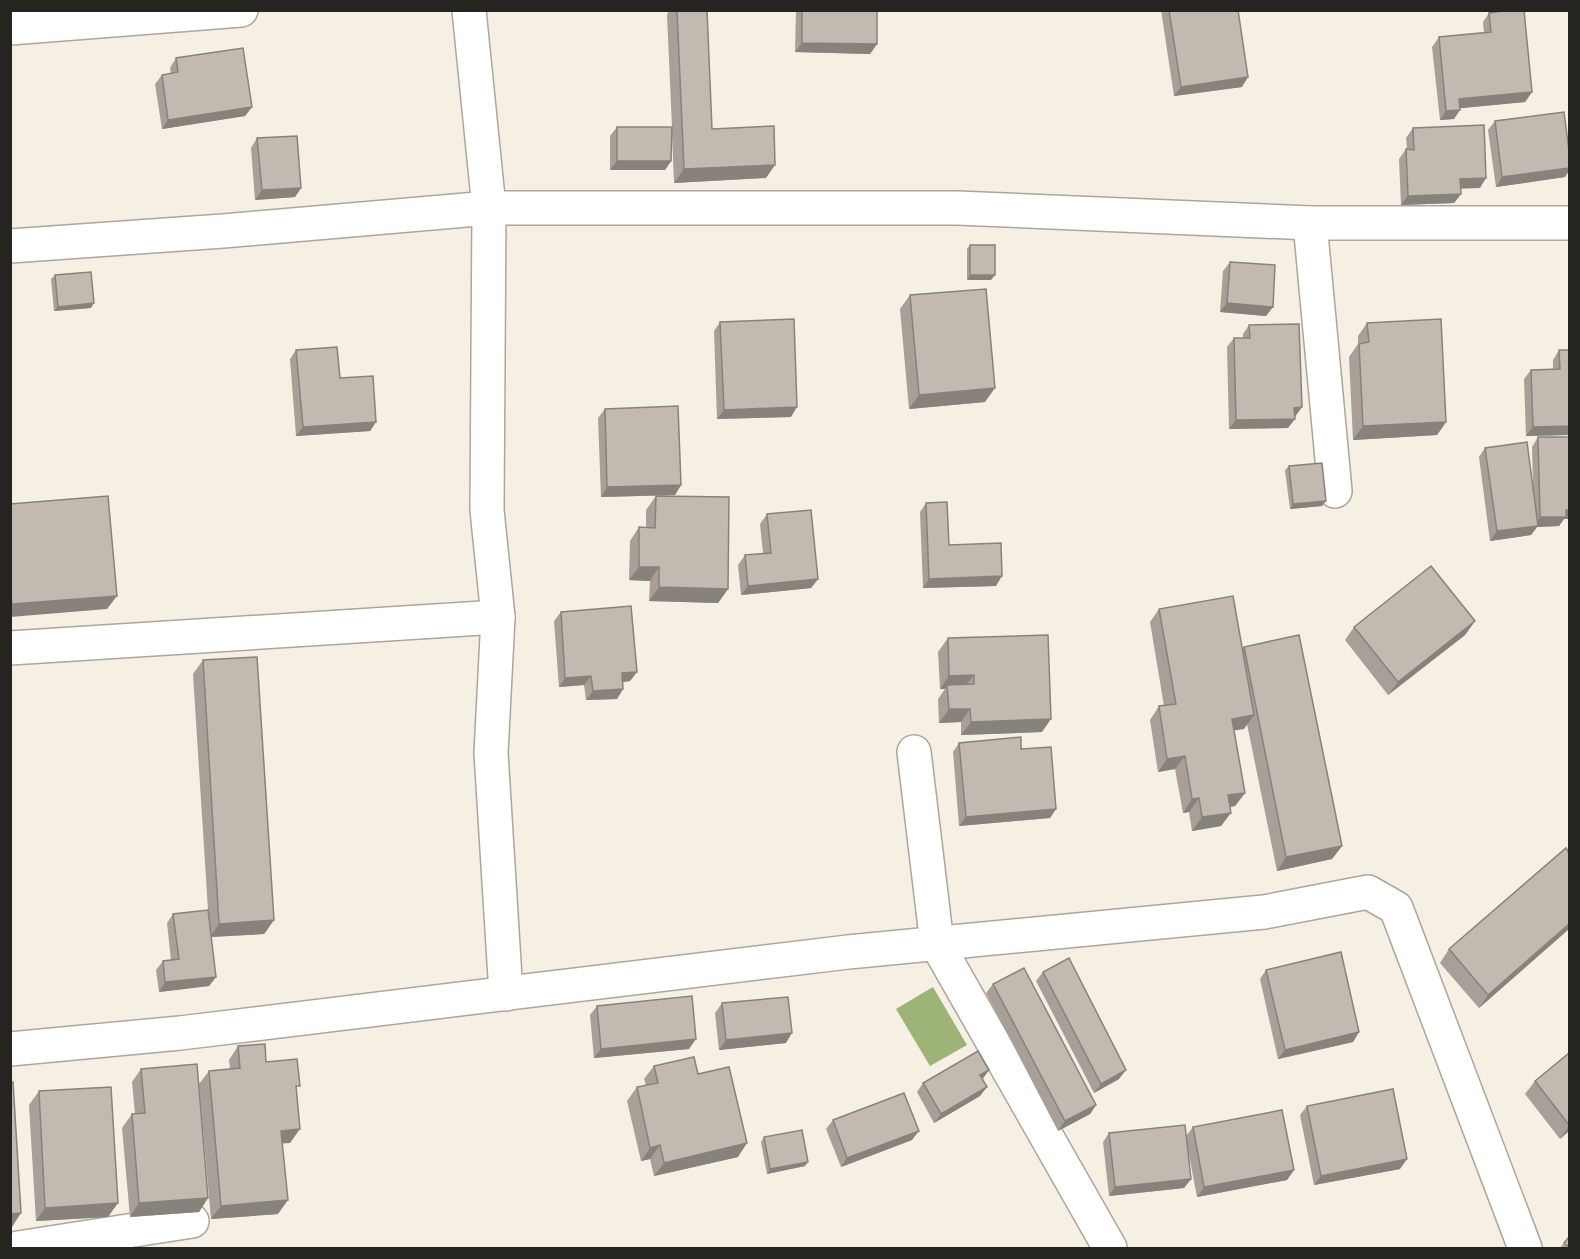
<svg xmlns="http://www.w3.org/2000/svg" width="1580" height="1259" font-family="'PT Serif',serif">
	<rect width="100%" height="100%" fill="#f5efe4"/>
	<polygon fill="#9db378" points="933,987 967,1045 930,1066 896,1009"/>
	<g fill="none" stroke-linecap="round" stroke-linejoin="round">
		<defs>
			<g id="minor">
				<polyline points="469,10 489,208 487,510 498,617 491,753 506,994"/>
				<polyline points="10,28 241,10"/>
				<polyline points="1310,223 1335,491"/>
				<polyline points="10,246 223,231 489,208 957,208 1310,223 1570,223"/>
				<polyline points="10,648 498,617"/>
				<polyline points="914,752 937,944 1110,1248"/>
				<polyline points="10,1049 180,1033 848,952 1264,912 1368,892 1396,908 1525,1248"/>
				<polyline points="18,1248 192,1221"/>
			</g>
		</defs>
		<use href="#minor" stroke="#aca69c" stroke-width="36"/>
		<use href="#minor" stroke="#fff" stroke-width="33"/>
	</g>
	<g fill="#a79f98">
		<polygon points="669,10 707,10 712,129 766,178 674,183 672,132 671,161 665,170 610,170 610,136 617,127 672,127 667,15"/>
		<polygon points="796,10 877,10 877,44 870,54 795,52"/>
		<polygon points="1161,10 1238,10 1242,87 1174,96"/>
		<polygon points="1489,13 1532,92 1525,102 1460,108 1454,119 1440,120 1432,47 1439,37 1484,33 1483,22"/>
		<polygon points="176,58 252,107 245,116 162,129 155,84 162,75 171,74 170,68"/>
		<polygon points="1495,121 1565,177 1496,187 1488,130"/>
		<polygon points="1413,128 1480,188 1460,188 1461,194 1454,203 1401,205 1399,159 1406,149 1407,149 1406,138"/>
		<polygon points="257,138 301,188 295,197 255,200 251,148"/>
		<polygon points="970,245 991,280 967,280 967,249"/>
		<polygon points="1230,262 1273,307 1266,316 1220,312 1223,271"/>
		<polygon points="55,275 91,308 54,311 51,279"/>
		<polygon points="910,295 985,402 909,409 900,309"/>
		<polygon points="720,322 791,417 717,419 714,331"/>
		<polygon points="1367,323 1446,422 1437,435 1353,440 1349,357 1358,344 1358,336"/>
		<polygon points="1249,325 1295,417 1288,428 1229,429 1227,347 1234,338 1243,338 1243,334"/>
		<polygon points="296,350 376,422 370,431 296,436 290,359"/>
		<polygon points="1559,350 1569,435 1526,436 1524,379 1531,370 1553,369 1553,360"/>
		<polygon points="605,409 681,485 675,495 601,497 598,418"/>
		<polygon points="1538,437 1564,519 1559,526 1537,527 1531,535 1490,541 1479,457 1485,448 1533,487 1532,447"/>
		<polygon points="1289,466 1326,501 1322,506 1290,509 1285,470"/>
		<polygon points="656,496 728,589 718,603 649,601 650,581 629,580 630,541 639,527 646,527 646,510"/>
		<polygon points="926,503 949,545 996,586 923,588 920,512"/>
		<polygon points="767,514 818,579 811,588 741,595 738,565 745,555 763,553 760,524"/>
		<polygon points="1159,609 1242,649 1244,647 1342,846 1332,859 1277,871 1247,724 1244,729 1234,730 1245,793 1235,806 1230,807 1221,826 1192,831 1189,812 1183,813 1175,769 1158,772 1150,720 1159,706 1164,706 1150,622"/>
		<polygon points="561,612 637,672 630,681 623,682 623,689 617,699 586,700 584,685 559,687 554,621"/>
		<polygon points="1475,621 1465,635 1388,695 1345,640 1354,627"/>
		<polygon points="948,638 1042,732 961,735 961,722 939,723 938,699 945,689 940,689 938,652"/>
		<polygon points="203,660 274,920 264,934 211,937 216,977 209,986 159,992 156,970 163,961 171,960 167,923 173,914 208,910 193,674"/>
		<polygon points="959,743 1056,809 1050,818 959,826 953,752"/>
		<polygon points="1569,853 1569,929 1479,1008 1440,963 1449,949"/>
		<polygon points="1266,970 1359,1032 1353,1042 1278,1059 1260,979"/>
		<polygon points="1043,972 1119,1079 1094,1093 1036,981"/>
		<polygon points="993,984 1096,1105 1090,1114 1058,1131 986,993"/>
		<polygon points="722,1003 786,1043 719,1050 715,1013"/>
		<polygon points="597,1006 689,1049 594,1058 590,1015"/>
		<polygon points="238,1046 266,1062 296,1090 290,1143 283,1143 278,1214 211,1219 199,1084 209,1071 230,1069 229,1060"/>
		<polygon points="1569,1053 1569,1131 1560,1139 1525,1094 1535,1081"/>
		<polygon points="654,1066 698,1074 738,1157 654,1176 650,1159 641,1161 627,1101 637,1087 646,1085 644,1079"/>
		<polygon points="141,1069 208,1198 199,1212 130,1217 122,1128 132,1114 135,1114 132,1082"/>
		<polygon points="989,1070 982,1079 980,1096 934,1123 917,1092 923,1083"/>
		<polygon points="39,1091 108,1217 36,1221 29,1105"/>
		<polygon points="1307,1106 1400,1169 1314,1185 1300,1115"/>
		<polygon points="833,1120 912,1140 841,1167 826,1129"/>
		<polygon points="1193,1127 1294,1170 1287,1180 1197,1197 1186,1139 1191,1179 1184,1188 1109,1196 1103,1142 1109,1133 1186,1136"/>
		<polygon points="764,1137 805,1166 767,1174 761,1142"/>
		<polygon points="1569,1237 1569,1248 1560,1248 1564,1243"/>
	</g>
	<g fill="#88827c">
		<polygon points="10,10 30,10 10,12"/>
		<polygon points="802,43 877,44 870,54 795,52"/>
		<polygon points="1248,77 1242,87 1174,96 1181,87"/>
		<polygon points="1532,92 1525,102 1453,109 1459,99"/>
		<polygon points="252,107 245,116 162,129 168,120"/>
		<polygon points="1460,110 1454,119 1440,120 1446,111"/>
		<polygon points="617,161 671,161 665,170 610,170"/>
		<polygon points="775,165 766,178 674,183 684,169"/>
		<polygon points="1569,168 1569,171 1565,177 1496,187 1502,177"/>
		<polygon points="1486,178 1480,188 1453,189 1460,179"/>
		<polygon points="301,188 295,197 255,200 262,190"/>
		<polygon points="1461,194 1454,203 1401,205 1408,196"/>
		<polygon points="970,275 995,275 991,280 967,280"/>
		<polygon points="94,303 91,308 54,311 58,307"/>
		<polygon points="1227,303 1273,307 1266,316 1220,312"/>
		<polygon points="995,388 985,402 909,409 919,395"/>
		<polygon points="797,407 791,417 717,419 724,410"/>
		<polygon points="1302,407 1295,417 1287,417 1294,408"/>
		<polygon points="1295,419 1288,428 1229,429 1236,420"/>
		<polygon points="376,422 370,431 296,436 303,427"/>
		<polygon points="1446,422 1437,435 1353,440 1363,426"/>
		<polygon points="1569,426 1569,435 1526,436 1533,427"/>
		<polygon points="681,485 675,495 601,497 607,487"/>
		<polygon points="1326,501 1322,506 1290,509 1293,504"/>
		<polygon points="1566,510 1569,510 1569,519 1564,519 1559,526 1537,527 1531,535 1490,541 1497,531 1534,526 1540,517"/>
		<polygon points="639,567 659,567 650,581 629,580"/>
		<polygon points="1002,576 996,586 923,588 929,579"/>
		<polygon points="818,579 811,588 741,595 748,586"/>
		<polygon points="659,587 728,589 718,603 649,601"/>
		<polygon points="117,596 107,609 10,617 10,606 12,604"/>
		<polygon points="1475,621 1465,635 1388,695 1398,682"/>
		<polygon points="637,672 630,681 615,683 622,673"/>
		<polygon points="974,675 964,688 947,685 945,689 940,689 949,676"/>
		<polygon points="591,676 584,685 559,687 565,678"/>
		<polygon points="623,689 617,699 586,700 593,691"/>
		<polygon points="949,709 970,709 961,722 939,723"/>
		<polygon points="1254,715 1244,729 1223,732 1232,719"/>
		<polygon points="1051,719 1042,732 961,735 971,722"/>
		<polygon points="1185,756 1175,769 1158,772 1167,759"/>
		<polygon points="1245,793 1235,806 1218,809 1228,795"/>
		<polygon points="1199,798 1189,812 1183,813 1192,799"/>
		<polygon points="1056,809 1050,818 959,826 966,817"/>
		<polygon points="1231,813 1221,826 1192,831 1202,817"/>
		<polygon points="1342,846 1332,859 1277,871 1286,857"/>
		<polygon points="274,920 264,934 210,937 219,924"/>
		<polygon points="1569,924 1569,929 1479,1008 1488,995"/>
		<polygon points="216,977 209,986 159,992 165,982"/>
		<polygon points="1359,1032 1353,1042 1278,1059 1285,1050"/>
		<polygon points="792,1033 786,1043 719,1050 726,1040"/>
		<polygon points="696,1039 689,1049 594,1058 601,1049"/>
		<polygon points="989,1070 982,1080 980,1075"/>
		<polygon points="1126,1070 1119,1079 1094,1093 1101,1084"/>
		<polygon points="987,1087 980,1096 934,1123 941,1114"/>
		<polygon points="1096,1105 1090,1114 1058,1131 1065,1121"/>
		<polygon points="1569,1126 1569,1131 1560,1139"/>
		<polygon points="300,1129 290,1143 272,1144 281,1131"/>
		<polygon points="919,1131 912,1140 841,1167 847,1158"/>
		<polygon points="747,1143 738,1157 654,1176 664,1163"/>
		<polygon points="660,1145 650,1159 641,1161 650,1148"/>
		<polygon points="1407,1159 1400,1169 1314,1185 1321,1176"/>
		<polygon points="808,1162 805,1166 767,1174 770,1169"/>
		<polygon points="1294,1170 1287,1180 1197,1197 1204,1187"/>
		<polygon points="1191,1179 1184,1188 1109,1196 1115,1187"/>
		<polygon points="208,1198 199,1212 130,1217 139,1203"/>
		<polygon points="288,1200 278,1214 211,1219 221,1206"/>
		<polygon points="118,1203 108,1217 36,1221 45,1208"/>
		<polygon points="21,1213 12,1227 10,1227 10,1214"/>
	</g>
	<g fill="#c2b9b1" stroke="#88827c" stroke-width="1.5">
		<polygon points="677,10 707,10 712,129 774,126 775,165 684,169"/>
		<polygon points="802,10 877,10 877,44 802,43"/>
		<polygon points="1169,10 1238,10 1248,77 1181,87"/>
		<polygon points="1511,10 1524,10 1532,92 1459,99 1460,110 1446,111 1439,37 1491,32 1489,13"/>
		<polygon points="243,48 252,107 168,120 162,75 178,72 176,58"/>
		<polygon points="1564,112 1569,151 1569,168 1502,177 1495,121"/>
		<polygon points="1484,125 1486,178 1460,179 1461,194 1408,196 1406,149 1414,150 1413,128"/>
		<polygon points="617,127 672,127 671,161 617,161"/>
		<polygon points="297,136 301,188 262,190 257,138"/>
		<rect x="970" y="245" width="25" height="30"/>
		<polygon points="1230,262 1275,265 1273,307 1227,303"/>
		<polygon points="91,272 94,303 58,307 55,275"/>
		<polygon points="986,289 995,388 919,395 910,295"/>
		<polygon points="794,319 797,407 724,410 720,322"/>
		<polygon points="1441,319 1446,422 1363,426 1359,344 1369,342 1367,323"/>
		<polygon points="1299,324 1302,407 1294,408 1295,419 1236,420 1234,338 1250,338 1249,325"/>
		<polygon points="337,347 340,378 373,376 376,422 303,427 296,350"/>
		<polygon points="1559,350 1569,350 1569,426 1533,427 1531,370 1560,369"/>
		<polygon points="678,406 681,485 607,487 605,409"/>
		<polygon points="1538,437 1569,437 1569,510 1566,510 1566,517 1540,517"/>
		<polygon points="1527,442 1538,526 1497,531 1485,448"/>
		<polygon points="1322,463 1326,501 1293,504 1289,466"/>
		<polygon points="108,496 117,596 12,604 10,586 10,504"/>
		<polygon points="656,496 729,497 728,589 659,587 659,567 639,567 639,527 655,528"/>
		<polygon points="947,502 949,545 1001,543 1002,576 929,579 926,503"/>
		<polygon points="811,510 818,579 748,586 745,555 771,553 767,514"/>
		<polygon points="1431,566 1475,621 1398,682 1354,627"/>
		<polygon points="1233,596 1254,715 1232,719 1245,793 1228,795 1231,813 1202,817 1199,798 1192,799 1185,756 1167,759 1159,706 1176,704 1159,609"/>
		<polygon points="631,606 637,672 622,673 623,689 593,691 591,676 565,678 561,612"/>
		<polygon points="1048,635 1051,719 971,722 970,709 949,709 947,685 974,684 974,675 949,676 948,638"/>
		<polygon points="1299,635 1342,846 1286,857 1244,647"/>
		<polygon points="257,657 274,920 219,924 203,660"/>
		<polygon points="1021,737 1021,749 1051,747 1056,809 966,817 959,743"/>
		<polygon points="1566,848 1569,853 1569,924 1488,995 1449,949"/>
		<polygon points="208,910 216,977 165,982 163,961 179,959 173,914"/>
		<polygon points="1341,952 1359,1032 1285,1050 1266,970"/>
		<polygon points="1069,958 1126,1070 1101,1084 1043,972"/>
		<polygon points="1024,968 1096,1105 1065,1121 993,984"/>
		<polygon points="692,996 696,1039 601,1049 597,1006"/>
		<polygon points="788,997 792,1033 726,1040 722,1003"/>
		<polygon points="265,1044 266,1062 297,1059 300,1086 296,1086 300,1129 281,1131 288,1200 221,1206 209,1071 240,1068 238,1046"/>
		<polygon points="978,1051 989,1070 980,1075 987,1087 941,1114 923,1083"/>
		<polygon points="1569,1053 1569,1125 1535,1081"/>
		<polygon points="694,1057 698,1074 729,1067 747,1143 664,1163 660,1145 650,1148 637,1087 658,1083 654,1066"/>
		<polygon points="197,1064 208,1198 139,1203 132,1114 145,1113 141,1069"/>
		<polygon points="13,1082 21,1213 10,1214 10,1083"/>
		<polygon points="111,1087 118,1203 45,1208 39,1091"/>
		<polygon points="1393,1089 1407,1159 1321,1176 1307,1106"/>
		<polygon points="904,1093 919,1131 847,1158 833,1120"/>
		<polygon points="1282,1110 1294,1170 1204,1187 1193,1127"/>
		<polygon points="1185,1125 1191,1179 1115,1187 1109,1133"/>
		<polygon points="802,1130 808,1162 770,1169 764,1137"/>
		<polygon points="1569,1237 1569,1247 1564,1243"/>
	</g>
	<rect width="1580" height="1259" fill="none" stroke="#262420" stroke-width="24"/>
</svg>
